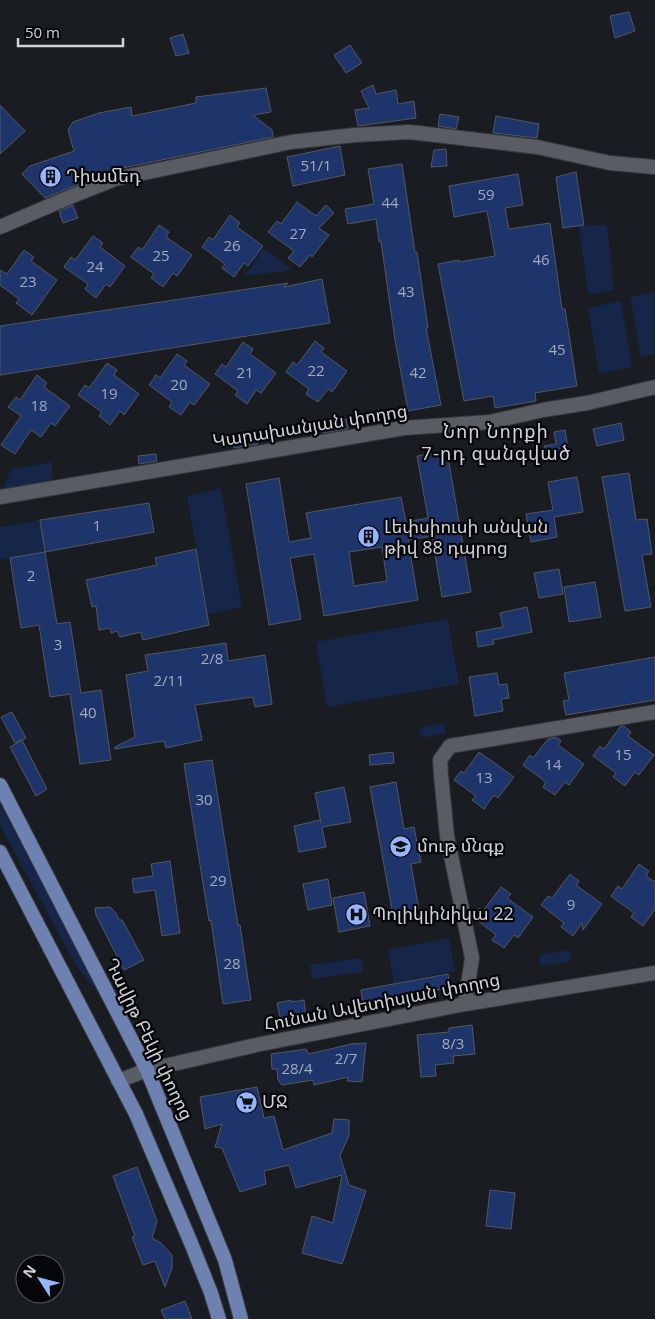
<svg xmlns="http://www.w3.org/2000/svg" width="655" height="1319" font-family="'Open Sans','Noto Sans Armenian',sans-serif">
	<rect width="100%" height="100%" fill="#191c21"/>
	<g fill="#162649">
		<polygon points="607,225 614,290 588,295 579,226"/>
		<polygon points="264,248 292,270 244,276"/>
		<polygon points="655,292 655,354 641,357 630,297"/>
		<polygon points="621,301 632,367 599,374 588,308"/>
		<polygon points="52,462 53,482 2,490 11,469"/>
		<polygon points="221,488 242,607 208,614 187,496"/>
		<polygon points="40,520 45,552 0,560 0,527"/>
		<polygon points="448,619 459,684 327,707 316,642"/>
		<polygon points="444,723 446,733 422,738 419,728"/>
		<polygon points="0,804 96,985 93,987 74,962 0,825"/>
		<polygon points="449,938 455,971 394,983 388,950"/>
		<polygon points="570,950 571,961 541,966 539,955"/>
		<polygon points="361,958 363,972 312,979 310,965"/>
	</g>
	<g fill="#1e356b" stroke="#54575e" fill-rule="evenodd">
		<polygon points="629,12 635,31 615,38 610,16"/>
		<polygon points="183,34 189,53 176,56 170,38"/>
		<polygon points="350,45 362,63 346,73 334,55"/>
		<polygon points="373,85 376,94 396,90 398,104 414,101 416,118 358,126 355,110 369,108 361,91"/>
		<polygon points="266,88 271,112 253,115 272,130 273,137 113,170 79,182 79,184 45,198 22,174 30,166 74,151 68,130 73,122 99,113 131,107 132,116 196,103 196,97"/>
		<polygon points="0,105 25,131 0,154"/>
		<polygon points="440,114 459,117 456,129 438,126"/>
		<polygon points="496,116 539,124 537,138 493,133"/>
		<polygon points="340,146 345,175 293,186 287,157"/>
		<polygon points="446,149 447,166 431,167 434,150"/>
		<polygon points="402,164 415,252 417,252 428,328 426,328 441,405 408,411 395,340 381,242 379,242 376,219 348,224 345,209 374,204 368,169"/>
		<polygon points="576,172 584,225 563,228 556,177"/>
		<polygon points="518,174 523,205 505,208 509,229 550,223 562,309 565,309 577,386 535,393 536,401 495,408 493,396 464,401 438,264 459,260 459,262 495,256 487,211 454,217 449,186"/>
		<polygon points="297,202 316,216 326,205 334,213 319,228 329,235 312,257 310,255 300,267 288,258 294,251 268,232 277,221 281,224"/>
		<polygon points="73,205 78,218 63,223 59,211"/>
		<polygon points="230,215 240,223 237,227 263,246 248,266 244,263 234,277 222,268 225,264 202,247 209,237 213,240"/>
		<polygon points="159,225 169,232 166,237 192,255 177,276 173,273 163,287 151,278 154,274 131,257 138,247 142,250"/>
		<polygon points="93,236 103,243 100,247 125,266 110,287 106,284 96,298 85,289 88,284 64,267 71,257 75,260"/>
		<polygon points="24,250 34,257 31,261 57,280 32,315 16,303 19,299 0,285 0,270 7,274"/>
		<polygon points="322,279 330,323 0,375 0,326 288,283 284,287"/>
		<polygon points="315,341 324,348 321,352 347,371 332,392 328,389 318,402 306,394 309,389 286,372 293,362 297,365"/>
		<polygon points="243,342 253,349 250,354 276,373 261,393 256,390 247,404 235,395 238,391 215,374 222,364 226,367"/>
		<polygon points="177,354 187,361 184,365 210,384 194,405 190,402 181,415 169,407 172,402 149,385 156,375 160,378"/>
		<polygon points="107,363 117,370 114,375 139,394 124,415 120,411 110,425 99,416 102,412 78,395 85,385 89,388"/>
		<polygon points="37,375 47,383 44,387 70,406 55,426 51,423 41,437 31,430 15,454 1,445 21,416 8,407 16,397 20,400"/>
		<polygon points="346,419 348,429 322,433 321,425"/>
		<polygon points="621,423 624,440 597,446 593,429"/>
		<polygon points="565,430 569,455 546,459 544,446 556,444 554,432"/>
		<polygon points="256,431 258,444 234,448 232,436"/>
		<path d="M 447,451 L 471,592 L 442,597 L 432,536 L 408,540 L 418,600 L 324,616 L 314,554 L 290,558 L 301,619 L 269,625 L 246,484 L 279,478 L 289,542 L 311,538 L 306,513 L 401,497 L 406,522 L 428,518 L 417,456 ZM 382,547 L 387,581 L 354,586 L 349,552 Z"/>
		<polygon points="156,454 157,461 139,464 138,456"/>
		<polygon points="629,473 636,520 647,519 652,554 642,555 651,607 625,611 602,477"/>
		<polygon points="577,477 583,512 554,517 557,537 531,542 526,514 553,510 548,482"/>
		<polygon points="149,503 154,532 45,552 40,520"/>
		<polygon points="196,549 209,625 143,640 141,632 120,637 117,631 111,633 110,628 99,630 96,606 92,607 86,580 157,565 155,558"/>
		<polygon points="45,552 57,624 70,622 81,693 101,690 111,760 80,764 70,694 50,697 39,625 21,628 10,558"/>
		<polygon points="559,569 563,594 539,598 534,573"/>
		<polygon points="595,582 601,617 569,622 564,587"/>
		<polygon points="527,607 532,632 493,640 494,644 478,647 476,632 503,627 500,613"/>
		<polygon points="226,643 228,661 265,655 272,704 255,707 253,697 195,705 202,740 166,748 164,741 115,749 115,747 135,737 126,675 148,671 145,655"/>
		<polygon points="655,657 655,700 566,715 563,701 569,700 564,673"/>
		<polygon points="497,673 499,685 507,684 509,698 501,699 503,711 475,716 469,677"/>
		<polygon points="12,712 26,738 15,743 1,717"/>
		<polygon points="624,726 631,732 628,736 654,755 639,775 635,772 625,786 613,777 616,773 593,756 600,746 604,749 620,727"/>
		<polygon points="556,737 561,741 558,745 584,764 569,785 565,782 555,795 543,787 546,782 523,765 530,755 533,758 548,739"/>
		<polygon points="22,740 47,789 36,796 10,747"/>
		<polygon points="393,752 394,763 370,765 369,755"/>
		<polygon points="479,752 514,777 498,798 494,795 484,809 472,800 476,796 454,780 461,771 464,773"/>
		<polygon points="212,760 238,925 240,925 251,1000 223,1004 211,920 209,921 184,764"/>
		<polygon points="396,782 404,829 414,827 421,862 411,864 420,916 394,921 370,787"/>
		<polygon points="344,787 351,822 322,827 326,847 299,852 294,826 320,820 321,823 315,793"/>
		<polygon points="170,861 180,933 162,936 155,890 134,893 132,879 153,876 151,864"/>
		<polygon points="639,864 649,871 646,876 655,882 655,909 643,926 631,917 634,913 611,896 618,886 622,889"/>
		<polygon points="570,874 579,881 576,885 602,904 583,930 582,923 573,936 561,927 564,923 541,905 548,896 552,898"/>
		<polygon points="328,879 332,905 308,910 303,884"/>
		<polygon points="501,887 511,894 507,898 533,917 518,938 514,935 504,948 492,940 496,935 473,917 479,908 483,911"/>
		<polygon points="364,892 370,926 339,932 333,898"/>
		<polygon points="110,907 115,912 119,920 122,920 144,960 124,970 96,915 95,908"/>
		<polygon points="448,974 450,988 411,994 411,997 363,1005 361,990"/>
		<polygon points="291,1000 291,1002 304,1000 306,1018 281,1022 277,1003"/>
		<polygon points="472,1025 475,1054 453,1056 454,1063 435,1065 436,1076 421,1077 417,1035 449,1032 449,1028"/>
		<polygon points="366,1043 362,1082 347,1081 348,1077 314,1085 313,1080 282,1085 278,1080 277,1069 272,1069 271,1054 306,1049 309,1054 351,1044"/>
		<polygon points="257,1087 264,1118 274,1116 283,1150 332,1133 334,1119 349,1120 349,1135 340,1156 349,1185 366,1191 342,1264 302,1253 312,1216 333,1223 342,1175 296,1188 289,1165 264,1171 266,1184 240,1192 222,1148 215,1147 222,1124 205,1129 200,1097"/>
		<polygon points="137,1167 157,1221 152,1238 161,1243 172,1255 172,1268 165,1287 155,1261 143,1265 132,1237 135,1236 113,1176"/>
		<polygon points="490,1190 515,1193 511,1229 486,1226"/>
		<polygon points="185,1301 192,1319 165,1319 161,1310"/>
	</g>
	<g fill="none" stroke-linecap="round" stroke-linejoin="round">
		<defs>
			<g id="minor">
				<polyline points="0,227 77,194 115,179 291,142 355,135 409,132 427,134 537,147 610,163 655,167"/>
				<polyline points="0,497 404,428 490,422 543,410 587,403 655,387"/>
				<polyline points="465,1004 472,958 447,836 441,775 440,760 450,746 655,712"/>
			</g>
			<polyline id="secondary" points="118,1081 147,1070 256,1045 465,1004 655,973"/>
			<g id="primary">
				<polyline points="0,785 147,1070 225,1260 241,1319"/>
				<polyline points="0,852 136,1114 191,1243 211,1293 219,1319"/>
			</g>
		</defs>
		<use href="#minor" stroke="#36383c" stroke-width="16"/>
		<use href="#secondary" stroke="#36383c" stroke-width="16"/>
		<use href="#primary" stroke="#36383c" stroke-width="16"/>
		<use href="#minor" stroke="#595c63" stroke-width="14"/>
		<use href="#secondary" stroke="#595c63" stroke-width="14"/>
		<use href="#primary" stroke="#6d82b0" stroke-width="14"/>
	</g>
	<defs>
		<symbol id="building-disc" viewBox="-11 -11 22 22"><circle r="9.5" fill="#95b6fd" stroke="#060709"/><path d="M-4-6H4V6H1V3H-1V6H-4ZM-2.5-4.3h1.7v1.8h-1.7ZM.8-4.3h1.7v1.8H.8ZM-2.5-1h1.7V.8h-1.7ZM.8-1h1.7V.8H.8Z" fill="#111"/></symbol>
		<symbol id="school-disc" viewBox="-11 -11 22 22"><circle r="9.5" fill="#95b6fd" stroke="#060709"/><path d="M0-5L7-2L0 1L-7-2ZM-4 1L0 2.5L4 1V4Q0 6-4 4Z" fill="#111"/></symbol>
		<symbol id="hospital-disc" viewBox="-11 -11 22 22"><circle r="9.5" fill="#95b6fd" stroke="#060709"/><path d="M-5-5h3v3.5h4V-5h3V5h-3V1.5h-4V5h-3Z" fill="#111"/></symbol>
		<symbol id="supermarket-disc" viewBox="-11 -11 22 22"><circle r="9.5" fill="#95b6fd" stroke="#060709"/><path d="M-6-5.5h2.5l.6 2H6L4.5 2H-2.5L-4.4-4H-6ZM-1.5 3.2a1.3 1.3 0 1 0 .1 0ZM3 3.2a1.3 1.3 0 1 0 .1 0Z" fill="#111"/></symbol>
	</defs>
	<g fill-rule="evenodd">
		<use href="#building-disc" x="38" y="164" width="25" height="25"/>
		<use href="#building-disc" x="356" y="524" width="25" height="25"/>
		<use href="#school-disc" x="388" y="834" width="25" height="25"/>
		<use href="#hospital-disc" x="344" y="902" width="25" height="25"/>
		<use href="#supermarket-disc" x="234" y="1090" width="25" height="25"/>
	</g>
	<g text-anchor="middle" stroke-width="4.5" stroke-linejoin="round" paint-order="stroke">
		<g font-size="15" fill="#a4abbb">
			<text x="316" y="171">51/1</text>
			<text x="486" y="200">59</text>
			<text x="390" y="208">44</text>
			<text x="298" y="239">27</text>
			<text x="232" y="251">26</text>
			<text x="161" y="261">25</text>
			<text x="541" y="265">46</text>
			<text x="95" y="272">24</text>
			<text x="28" y="287">23</text>
			<text x="406" y="297">43</text>
			<text x="557" y="355">45</text>
			<text x="316" y="376">22</text>
			<text x="245" y="378">21</text>
			<text x="418" y="378">42</text>
			<text x="179" y="390">20</text>
			<text x="109" y="399">19</text>
			<text x="39" y="411">18</text>
			<text x="97" y="531">1</text>
			<text x="31" y="581">2</text>
			<text x="58" y="650">3</text>
			<text x="212" y="664">2/8</text>
			<text x="169" y="686">2/11</text>
			<text x="88" y="718">40</text>
			<text x="623" y="760">15</text>
			<text x="553" y="770">14</text>
			<text x="484" y="783">13</text>
			<text x="204" y="805">30</text>
			<text x="218" y="886">29</text>
			<text x="571" y="910">9</text>
			<text x="232" y="969">28</text>
			<text x="453" y="1049">8/3</text>
			<text x="346" y="1064">2/7</text>
			<text x="297" y="1074">28/4</text>
		</g>
		<g font-size="18" fill="#d0d2d6" stroke="#060709" text-anchor="start">
			<text x="66" y="182">Դիամեդ</text>
			<text x="384" y="533">Լեփսիուսի անվան<tspan x="384" dy="21">թիվ 88 դպրոց</tspan></text>
			<text x="417" y="852">մութ մնգք</text>
			<text x="372" y="920">Պոլիկլինիկա 22</text>
			<text x="262" y="1108">ՄՋ</text>
		</g>
		<g font-size="18" fill="#d0d2d6" stroke="#060709">
			<text transform="translate(310 426) rotate(-9)" y="6">Կարախանյան փողոց</text>
			<text transform="translate(382 1002) rotate(-11)" y="6">Հունան Ավետիսյան փողոց</text>
			<text transform="translate(149 1039) rotate(64)" y="6">Դավիթ Բեկի փողոց</text>
		</g>
		<g font-size="19" letter-spacing="1" fill="#d0d2d6" stroke="#060709">
			<text x="496" y="438">Նոր Նորքի<tspan x="496" dy="22">7-րդ զանգված</tspan></text>
		</g>
	</g>
	<g transform="translate(40 1279) rotate(306)"><circle r="24" fill="#060709" stroke="#57585b"/>
	<path d="M0-4L9 19L0 12L-9 19Z" fill="#95b6fd"/>
	<text y="-8" font-size="14" font-weight="bold" text-anchor="middle" fill="#d0d2d6">N</text>
	</g>
	<path d="M18 38v8h105v-8" fill="none" stroke="#d0d2d6" stroke-width="2.5"/>
	<text x="25" y="38" font-size="15" fill="#d0d2d6" stroke="#060709" stroke-width="4" paint-order="stroke">50 m</text>
</svg>
